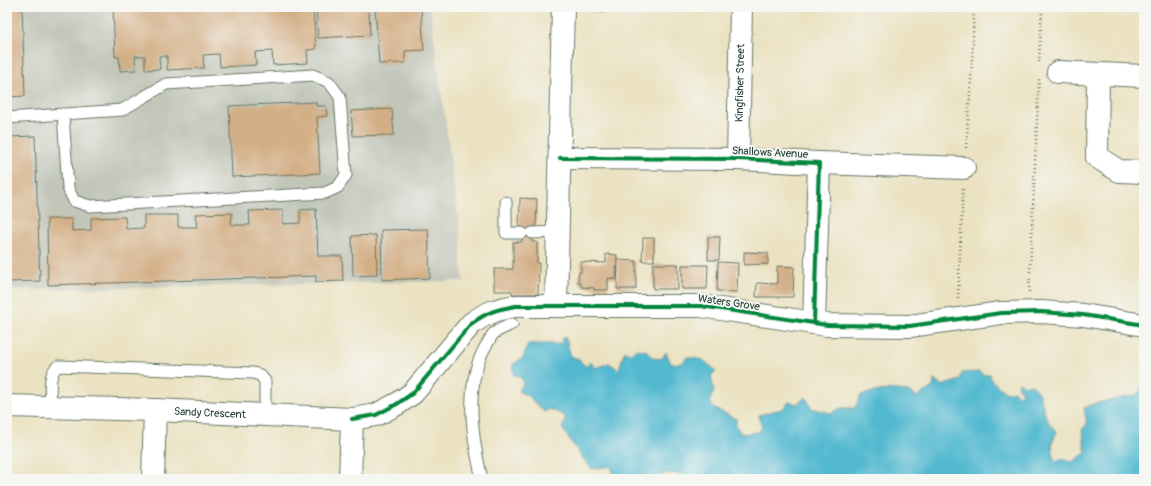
<svg xmlns="http://www.w3.org/2000/svg" width="1151" height="486" font-family="Pangolin,sans-serif">
	<rect width="100%" height="100%" fill="#f6f6f2"/>
	<filter id="ink" filterUnits="userSpaceOnUse"><feTurbulence type="fractalNoise" baseFrequency=".025" numOctaves="2"/><feDisplacementMap in="SourceGraphic" scale="8" xChannelSelector="R" yChannelSelector="G"/><feConvolveMatrix kernelMatrix="1 2 1 2 8 2 1 2 1" color-interpolation-filters="sRGB"/></filter>
	<filter id="wash" filterUnits="userSpaceOnUse"><feTurbulence type="fractalNoise" baseFrequency=".012" numOctaves="4" result="noise"/><feDisplacementMap in="SourceGraphic" scale="16" xChannelSelector="R" yChannelSelector="G"/><feGaussianBlur stdDeviation="0.9" result="paint"/><feColorMatrix in="noise" values="0 0 0 0 0 0 0 0 0 0 0 0 0 0 0 0 0 1.4 0 .05"/><feComposite in="paint" operator="in"/></filter>
	<g filter="url(#wash)">
		<rect width="100%" height="100%" fill="#ebe2c1"/>
		<polygon fill="#c2c6b9" points="7,7 430,7 461,239 461,262 464,281 7,290"/>
		<path fill="#52b9d0" stroke="#387b82" d="M 562,338 L 566,338 L 571,357 L 576,358 L 587,367 L 590,361 L 595,368 L 609,363 L 619,370 L 624,352 L 632,353 L 636,349 L 647,351 C 651,357 654,360 663,358 L 666,352 L 671,364 L 683,363 L 687,357 L 703,360 L 716,371 L 711,376 L 714,390 L 710,400 L 713,408 L 736,419 L 736,425 L 741,434 L 759,432 L 762,427 L 759,415 L 782,409 L 789,402 L 797,404 L 806,397 L 811,408 L 831,413 L 841,408 L 855,408 L 861,395 C 878,391 901,385 917,397 L 933,387 L 934,380 L 942,386 L 960,380 L 962,373 L 979,372 L 984,375 L 990,374 L 991,380 L 1006,393 L 1014,391 L 1018,396 L 1022,392 L 1017,386 L 1019,382 L 1025,386 L 1031,384 C 1046,395 1040,420 1057,431 L 1052,443 L 1054,461 L 1062,459 L 1072,462 L 1086,453 L 1082,430 L 1087,424 L 1084,408 L 1093,404 L 1137,395 L 1142,387 L 1144,388 L 1144,479 L 690,479 L 681,474 L 664,473 L 657,479 L 619,479 L 614,475 L 611,466 L 592,469 L 583,459 L 562,428 L 565,422 L 565,416 L 550,409 L 544,412 L 527,395 L 518,391 L 523,384 L 523,379 L 514,375 L 512,365 L 523,358 L 528,344 L 561,344 Z"/>
		<g id="blocks">
			<g fill="#d3af86">
				<polygon points="7,7 22,7 25,96 7,97"/>
				<polygon points="113,7 313,7 316,49 307,50 308,63 273,65 272,51 255,52 256,65 220,67 219,54 203,55 204,68 167,70 167,56 159,56 160,69 145,70 145,56 135,56 136,70 120,71 119,57 115,57"/>
				<polygon points="316,7 369,7 370,35 318,38"/>
				<polygon points="375,7 421,7 424,50 405,51 405,63 379,64"/>
				<polygon points="596,7 617,7 617,11 596,12"/>
				<polygon points="316,102 316,106 326,106 327,116 317,117 320,173 232,177 229,106"/>
				<polygon points="392,109 394,135 353,136 351,111"/>
				<polygon points="35,136 40,281 7,282 7,137"/>
				<polygon points="520,198 537,199 536,227 532,227 532,242 537,242 537,263 539,263 538,294 512,294 512,291 494,291 494,269 513,269 513,242 522,242 522,227 519,226"/>
				<polygon points="316,209 318,256 342,256 343,281 316,282 316,276 48,285 47,219 72,219 72,231 91,230 91,218 125,217 126,229 144,228 144,215 178,215 178,227 197,227 195,214 232,213 231,225 250,225 249,211 283,210 283,224 300,223 300,210"/>
				<polygon points="428,229 430,278 382,280 381,230"/>
				<polygon points="376,235 377,275 353,276 352,236"/>
				<polygon points="708,237 720,237 719,260 708,260"/>
				<polygon points="643,238 654,238 654,261 642,261"/>
				<polygon points="744,252 768,253 768,264 744,265"/>
				<polygon points="606,254 617,255 616,279 608,278 608,290 594,290 594,288 581,287 581,283 578,283 579,272 581,272 581,262 606,263"/>
				<polygon points="618,260 636,261 636,289 617,289"/>
				<polygon points="718,262 738,263 737,292 717,291"/>
				<rect x="653" y="264" width="25" height="25"/>
				<polygon points="682,265 708,265 707,289 682,289"/>
				<polygon points="777,266 794,267 793,297 756,297 757,283 777,284"/>
			</g>
		</g>
	</g>
	<g filter="url(#ink)">
		<use href="#blocks" fill-opacity="0" stroke="#667765" stroke-width="1"/>
		<g fill="none" stroke-linecap="round" stroke-linejoin="round">
			<defs>
				<g id="lane">
					<polyline points="7,118 122,110 166,84 313,75 329,82 340,97 346,175 338,187 325,193 90,206 74,201 68,188 63,114"/>
					<polyline points="506,202 506,233 522,233"/>
					<polyline points="532,233 558,232"/>
					<path d="M 51,407 C 51,395 47,374 58,366 L 253,373 L 260,375 L 265,381 L 265,415"/>
					<path d="M 482,479 C 472,438 463,382 487,344 C 489,341 491,337 493,334 C 498,330 506,327 512,324"/>
				</g>
				<g id="street">
					<polyline points="1058,72 1144,76"/>
					<polyline points="1098,74 1097,157 1119,171 1143,172"/>
					<polyline points="560,158 738,159 819,163 814,323"/>
					<path id="s1" d="M 738,159 L 741,7"/>
					<polyline points="819,163 964,168"/>
					<polyline points="556,305 563,7"/>
					<path id="s2" d="M 7,406 L 155,410 L 352,419 L 350,479"/>
					<path d="M 352,419 L 376,415 L 397,404 L 413,393 L 471,324 C 487,312 497,309 516,306 L 701,306 L 827,325 L 910,326 L 1001,313 L 1042,312 L 1083,315 L 1144,325"/>
					<polyline points="153,479 155,410"/>
				</g>
			</defs>
			<use href="#lane" stroke="#667765" stroke-width="13"/>
			<use href="#street" stroke="#667765" stroke-width="24"/>
			<g stroke="#667765" stroke-width="2.5" stroke-dasharray="1 3" stroke-linecap="butt">
				<polyline points="1039,62 1042,7"/>
				<polyline points="966,148 972,66 974,7"/>
				<polyline points="1029,292 1039,79"/>
				<polyline points="958,298 963,187"/>
			</g>
			<use href="#lane" stroke="#fff" stroke-width="11"/>
			<use href="#street" stroke="#fff" stroke-width="22"/>
			<defs>
				<g id="cycleway">
					<polyline points="560,158 738,159 819,163 814,323"/>
					<path d="M 352,419 L 376,415 L 397,404 L 413,393 L 471,324 C 487,312 497,309 516,306 L 701,306 L 827,325 L 910,326 L 1001,313 L 1042,312 L 1083,315 L 1144,325"/>
				</g>
			</defs>
			<use href="#cycleway" stroke="#f6f6f2" stroke-width="6"/>
			<use href="#cycleway" stroke="#00873e" stroke-width="4"/>
		</g>
	</g>
	<g text-anchor="middle" stroke-width="4" stroke-linejoin="round" paint-order="stroke">
		<g font-size="11" fill="#1f3d34" stroke="#f6f6f2">
			<text dy="4" stroke="none"><textPath href="#s1" startOffset="76">Kingfisher Street</textPath></text>
			<text transform="translate(770 152) rotate(3)" y="4">Shallows Avenue</text>
			<text transform="translate(729 302) rotate(8)" y="4">Waters Grove</text>
			<text dy="4" stroke="none"><textPath href="#s2" startOffset="203">Sandy Crescent</textPath></text>
		</g>
	</g>
	<rect width="1151" height="486" fill="none" stroke="#f6f6f2" stroke-width="24"/>
</svg>
